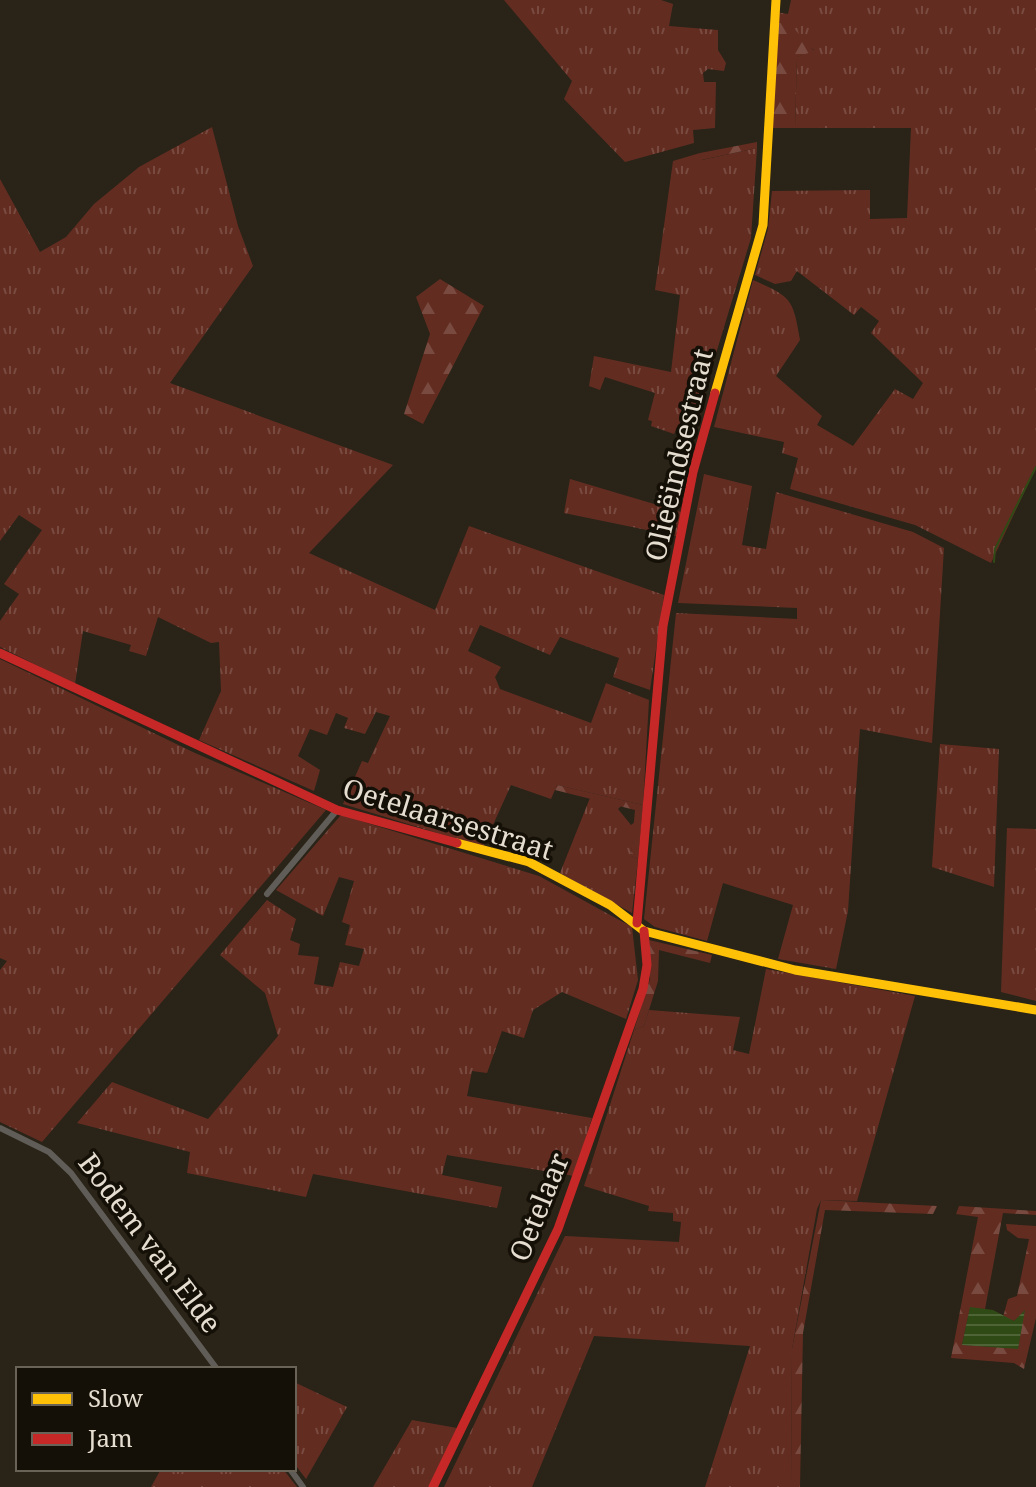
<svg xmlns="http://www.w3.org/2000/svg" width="1036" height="1487" font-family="'Noto Serif',serif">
	<defs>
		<pattern id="grass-tufts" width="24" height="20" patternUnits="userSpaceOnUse" patternTransform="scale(2)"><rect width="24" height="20" fill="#632c21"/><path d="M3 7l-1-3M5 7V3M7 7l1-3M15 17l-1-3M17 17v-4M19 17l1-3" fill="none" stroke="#794a40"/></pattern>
		<pattern id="forest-firs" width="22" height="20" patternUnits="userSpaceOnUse" patternTransform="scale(2)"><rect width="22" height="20" fill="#632c21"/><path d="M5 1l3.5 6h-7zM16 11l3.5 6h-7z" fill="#794a40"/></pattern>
		<pattern id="water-rules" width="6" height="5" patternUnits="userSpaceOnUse" patternTransform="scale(2)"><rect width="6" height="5" fill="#304a16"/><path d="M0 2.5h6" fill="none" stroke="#4e6437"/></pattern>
	</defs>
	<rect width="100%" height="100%" fill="#2a2317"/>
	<g fill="url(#grass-tufts)">
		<polygon points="504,0 661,0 673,4 669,26 718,30 718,50 726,63 724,71 708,69 703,73 704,82 716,82 715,128 693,130 694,143 625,162 564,99 572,81"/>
		<path d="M 791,0 L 1036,0 L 1036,467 L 991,563 L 915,525 L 790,489 L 798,458 L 782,453 L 784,442 L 714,427 L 753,280 C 792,297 793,299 800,340 L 776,376 L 822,416 L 817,425 L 853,446 L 895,389 L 913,399 L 923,383 L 871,333 L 879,321 L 861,307 L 854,315 L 797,271 L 791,281 L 775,284 L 755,275 L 768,229 L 772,191 L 870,190 L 870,219 L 907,218 L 911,128 L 795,128 L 797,57 L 814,50 L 776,22 L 776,12 L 788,14 Z"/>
		<polygon points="212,127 238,226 253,266 170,383 393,465 309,553 435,610 469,526 664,595 650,690 613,677 619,658 560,637 550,655 480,625 468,651 501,667 495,677 500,689 591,723 606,683 649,700 643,805 557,785 551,799 511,785 483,847 343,804 362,761 368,763 390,716 376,712 365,734 344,728 348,718 336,713 327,735 310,729 298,756 320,770 314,791 199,740 221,691 219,642 211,643 158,617 146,656 129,651 131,645 83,631 75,684 0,647 0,621 19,594 4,584 42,530 19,515 0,541 0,179 40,252 66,237 94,204 139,167"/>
		<polygon points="757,148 751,238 708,380 697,430 690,433 676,430 674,434 651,426 652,421 648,420 655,393 605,377 600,390 589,386 594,356 671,372 680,295 655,290 673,161 700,153 702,160"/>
		<polygon points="704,474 752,486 742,545 766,549 776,492 913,532 944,548 932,743 860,729 848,911 836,969 778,959 793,905 723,883 707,941 655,927 644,919 676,613 797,619 797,608 678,603"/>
		<polygon points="570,479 681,512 676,536 564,513"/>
		<polygon points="0,659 195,753 326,810 42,1142 0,1122 0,970 7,961 0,958"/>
		<polygon points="940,744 999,749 994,887 932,867"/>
		<polygon points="590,798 621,806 618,809 631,825 635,822 631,856 638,859 632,913 560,873"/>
		<polygon points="341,815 539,876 632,927 638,980 626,1019 562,992 533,1010 524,1038 502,1031 487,1073 472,1071 467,1096 592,1118 574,1176 447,1155 442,1175 502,1187 497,1208 313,1174 306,1197 187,1173 190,1152 77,1123 112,1082 208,1119 278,1036 265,993 220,955 267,900 296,919 290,940 300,944 298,955 319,957 314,984 333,987 340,962 359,966 364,949 345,945 350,925 342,922 354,881 339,877 323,916 276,890"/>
		<polygon points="1007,828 1036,829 1036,1001 1001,992"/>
		<polygon points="766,969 915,996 857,1201 821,1200 817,1209 792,1349 791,1487 705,1487 750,1346 594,1336 532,1487 444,1487 565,1236 679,1242 681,1222 673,1221 673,1213 648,1211 649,1206 584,1186 634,1030 644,1026 649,1010 740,1017 733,1050 749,1054"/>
		<polygon points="294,1382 347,1407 306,1479 294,1463"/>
		<polygon points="412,1420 457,1428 429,1487 373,1487"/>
		<polygon points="161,1469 283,1469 297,1487 151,1487"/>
	</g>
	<g fill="url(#forest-firs)">
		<polygon points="776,22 791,25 814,51 797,57 795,128 773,128"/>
		<polygon points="757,142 757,148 701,160 700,153"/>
		<polygon points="440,279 484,306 423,424 404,414 430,334 416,297"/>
		<polygon points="557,785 643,805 638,859 631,856 635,810 555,790"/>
		<polygon points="649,940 712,955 710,963 659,950 658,981 644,1026 634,1030 650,979"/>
		<polygon points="821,1200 937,1206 933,1214 825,1210 803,1333 800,1487 791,1487 792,1349"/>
		<polygon points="959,1206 1036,1211 1036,1215 1003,1213 985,1309 970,1308 962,1345 1018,1348 1024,1312 1014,1321 1003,1317 1008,1299 1017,1296 1029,1239 1018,1238 1007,1230 1006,1224 1036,1226 1036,1318 1024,1369 1014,1363 951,1358 978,1217 956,1214"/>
	</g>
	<polygon fill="url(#water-rules)" points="970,1307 993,1310 1014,1321 1025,1310 1018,1349 962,1345"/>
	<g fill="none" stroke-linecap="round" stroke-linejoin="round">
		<polyline stroke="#304a16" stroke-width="2" points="994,562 995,549 1036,467"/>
		<g stroke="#605d58" stroke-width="6">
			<polyline points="267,894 337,810"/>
			<polyline points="0,1128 49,1152 71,1173 217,1369"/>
			<polyline points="290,1469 303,1487"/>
		</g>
		<g stroke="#ffc107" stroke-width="9">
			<polyline points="715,393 763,225 776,0"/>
			<polyline points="457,843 529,862 610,905 644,931 795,970 1036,1010"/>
		</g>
		<g stroke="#c62828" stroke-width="9">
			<polyline points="0,653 337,810 457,843"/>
			<polyline points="637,923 663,626 693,472 715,393"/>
			<polyline points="433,1487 558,1229 643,989 647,965 644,931"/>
		</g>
	</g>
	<g text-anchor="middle" stroke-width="7" stroke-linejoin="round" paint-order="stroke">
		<g font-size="28" fill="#e5ddd0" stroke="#151007">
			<text transform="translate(679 455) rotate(-77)" y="10">Olieëindsestraat</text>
			<text transform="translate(448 819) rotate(17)" y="10">Oetelaarsestraat</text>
			<text transform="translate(539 1207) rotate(-68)" y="10">Oetelaar</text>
			<text transform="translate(150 1243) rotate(53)" y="10">Bodem van Elde</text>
		</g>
	</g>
	<rect x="16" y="1367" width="280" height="104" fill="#151007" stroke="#686257" stroke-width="2"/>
	<rect x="32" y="1393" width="40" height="12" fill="#ffc107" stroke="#686257" stroke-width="2"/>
	<text x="88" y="1407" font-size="24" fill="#e5ddd0">Slow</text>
	<rect x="32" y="1433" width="40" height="12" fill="#c62828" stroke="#686257" stroke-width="2"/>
	<text x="88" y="1447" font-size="24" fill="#e5ddd0">Jam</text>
</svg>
